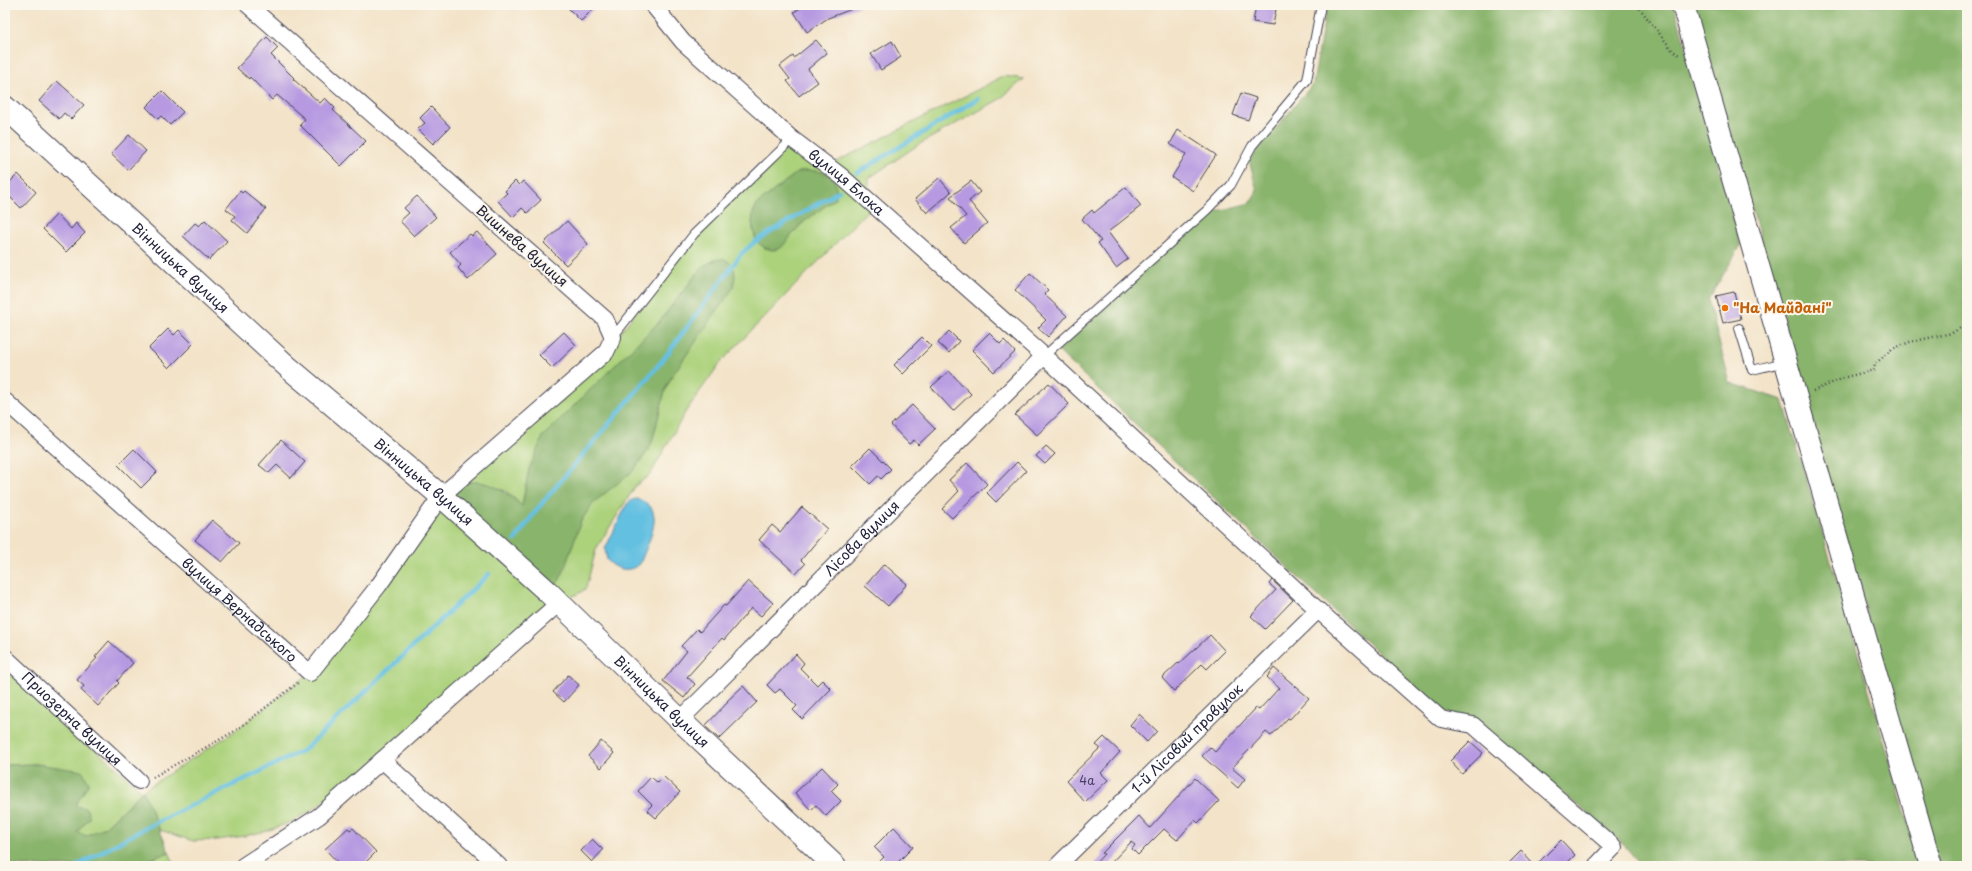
<svg xmlns="http://www.w3.org/2000/svg" width="1972" height="871" font-family="'Playpen Sans',sans-serif">
	<rect width="100%" height="100%" fill="#fbf7ec"/>
	<filter id="ink" filterUnits="userSpaceOnUse"><feTurbulence type="fractalNoise" baseFrequency=".025" numOctaves="2"/><feDisplacementMap in="SourceGraphic" scale="8" xChannelSelector="R" yChannelSelector="G"/><feConvolveMatrix kernelMatrix="1 2 1 2 8 2 1 2 1" color-interpolation-filters="sRGB"/></filter>
	<filter id="wash" filterUnits="userSpaceOnUse"><feTurbulence type="fractalNoise" baseFrequency=".012" numOctaves="4" result="noise"/><feDisplacementMap in="SourceGraphic" scale="16" xChannelSelector="R" yChannelSelector="G"/><feGaussianBlur stdDeviation="0.9" result="paint"/><feColorMatrix in="noise" values="0 0 0 0 0 0 0 0 0 0 0 0 0 0 0 0 0 1.4 0 .05"/><feComposite in="paint" operator="in"/></filter>
	<g filter="url(#wash)">
		<rect width="100%" height="100%" fill="#f3e3c8"/>
		<g fill="#acd27c" stroke="#677a5c" fill-rule="evenodd">
			<path d="M 1004,76 L 1024,79 L 1000,99 L 918,145 L 869,178 L 868,210 L 720,363 L 686,411 L 650,475 L 636,485 L 596,549 L 586,588 L 581,592 L 559,603 L 386,757 L 309,812 L 288,823 L 267,831 L 245,836 L 217,840 L 193,841 L 160,830 L 142,791 L 105,827 L 86,837 L 77,832 L 90,817 L 75,806 L 37,764 L 5,765 L 5,668 L 142,791 L 235,731 L 310,673 L 441,496 L 606,352 L 694,234 L 792,139 L 828,166 ZM 836,198 L 808,218 L 773,250 C 754,245 751,231 753,213 ZM 703,266 L 674,373 C 668,383 664,392 661,404 C 657,420 655,439 646,453 C 634,474 618,479 601,494 C 580,513 569,546 563,573 L 479,483 L 506,491 L 522,506 L 529,469 L 659,322 Z"/>
			<polygon points="169,852 175,866 133,866"/>
		</g>
		<g fill="#89b46c" stroke="#566b54">
			<polygon points="1327,5 1674,5 1741,245 1708,300 1730,383 1783,400 1921,866 1641,866 1619,840 1474,719 1441,712 1058,351 1206,214 1250,203 1257,191 1249,160 1313,84"/>
			<polygon points="1694,5 1967,5 1967,866 1939,866"/>
			<path d="M 802,171 C 823,169 839,174 836,198 L 801,224 L 781,248 L 773,250 L 765,248 L 756,241 L 752,223 L 753,213 L 757,204 L 795,174 Z"/>
			<path d="M 723,259 C 737,264 736,275 733,288 L 674,373 L 666,387 L 652,442 L 647,452 L 633,471 L 593,503 L 581,521 L 563,573 L 559,581 L 547,591 L 441,496 C 448,492 455,487 463,484 C 484,476 508,492 522,506 L 529,469 L 543,436 L 659,322 L 703,266 L 715,260 Z"/>
			<polygon points="37,764 82,771 89,783 75,806 86,808 90,817 77,832 86,836 105,827 143,791 169,852 133,866 5,866 5,765"/>
		</g>
		<path fill="#63c0e1" stroke="#42718e" d="M 636,499 C 670,506 647,544 640,564 C 628,573 617,570 607,560 L 605,549 L 627,504 L 632,500 Z"/>
		<g fill="none" stroke-linecap="round" stroke-linejoin="round">
			<g stroke="#63c0e1" stroke-width="4.5">
				<polyline points="857,173 978,99"/>
				<polyline points="515,540 538,508 662,361 742,253 756,241 839,191"/>
				<polyline points="77,866 143,829 304,750 489,574"/>
			</g>
		</g>
		<g id="blocks">
			<g fill="#b699e1">
				<polygon points="565,5 597,5 581,21"/>
				<polygon points="805,5 859,5 860,6 828,18 807,32 794,12"/>
				<polygon points="1256,5 1276,9 1273,25 1253,22"/>
				<polygon points="267,37 278,48 271,55 294,78 293,79 320,103 325,98 335,108 333,110 366,141 341,166 300,125 305,119 277,95 272,100 250,77 249,79 237,68"/>
				<polygon points="816,40 827,53 808,69 818,82 799,96 787,81 790,79 780,66 793,56 794,58"/>
				<polygon points="892,41 901,57 881,70 871,54"/>
				<polygon points="57,81 84,105 71,119 64,113 59,119 39,101"/>
				<polygon points="162,91 183,112 170,125 161,116 158,119 146,107"/>
				<polygon points="1241,93 1256,98 1248,120 1233,115"/>
				<polygon points="431,107 450,127 433,144 418,129 425,123 420,118"/>
				<polygon points="1178,130 1216,155 1193,191 1172,177 1186,154 1170,144"/>
				<polygon points="129,135 146,151 128,170 111,154"/>
				<polygon points="18,174 36,192 21,208 5,192 5,187"/>
				<polygon points="939,178 951,192 927,213 915,199"/>
				<polygon points="515,181 519,185 523,181 541,200 527,213 522,208 513,217 498,201 507,193 505,191"/>
				<polygon points="971,181 980,192 969,201 987,223 964,243 951,228 966,216 950,197"/>
				<polygon points="1126,187 1141,206 1108,232 1128,259 1116,268 1098,243 1101,241 1082,219 1092,210 1094,213"/>
				<polygon points="240,191 242,193 244,191 266,209 247,233 232,220 235,216 226,209"/>
				<polygon points="417,196 436,217 414,236 400,221 409,213 404,208"/>
				<polygon points="57,214 71,229 76,223 85,233 66,252 43,229"/>
				<polygon points="205,220 227,241 209,260 183,236 195,223 199,226"/>
				<polygon points="567,221 588,244 566,265 544,243"/>
				<polygon points="477,232 497,254 468,280 458,268 461,265 450,252 470,234 472,236"/>
				<polygon points="1030,273 1048,290 1044,294 1067,316 1048,337 1038,328 1046,320 1015,290"/>
				<polygon points="1734,292 1741,319 1723,323 1716,296"/>
				<polygon points="168,329 174,335 179,330 193,344 169,368 149,348"/>
				<polygon points="949,331 959,341 949,353 938,343"/>
				<polygon points="564,332 576,345 552,368 539,355"/>
				<polygon points="989,333 1000,344 1004,340 1015,352 994,372 972,350"/>
				<polygon points="922,337 931,346 903,374 894,365"/>
				<polygon points="949,371 971,394 953,411 931,387"/>
				<polygon points="1049,383 1069,404 1037,435 1015,415"/>
				<polygon points="912,405 935,429 918,445 914,440 909,444 891,425"/>
				<polygon points="281,440 305,462 291,478 277,465 269,473 259,465"/>
				<polygon points="1046,446 1055,454 1045,464 1036,456"/>
				<polygon points="870,448 891,469 881,479 878,476 870,484 852,466"/>
				<polygon points="134,449 157,472 141,488 118,465"/>
				<polygon points="1017,462 1026,471 996,502 987,493"/>
				<polygon points="967,463 987,484 952,518 942,509 959,491 949,480"/>
				<polygon points="802,507 827,529 801,560 805,564 796,574 759,540 772,525 780,532"/>
				<polygon points="212,520 239,543 222,562 195,540"/>
				<polygon points="884,564 907,584 888,606 865,586"/>
				<polygon points="1272,580 1293,600 1265,629 1251,616 1276,590 1269,584"/>
				<polygon points="748,581 773,603 761,616 751,608 724,640 722,638 687,677 695,684 684,698 663,681 687,651 681,646 697,629 700,632 724,605 726,606"/>
				<polygon points="1210,635 1225,651 1207,669 1202,664 1174,691 1162,678 1178,663 1179,664"/>
				<polygon points="109,641 133,663 117,681 119,683 98,706 81,690 84,686 77,680 97,658 95,657"/>
				<polygon points="796,654 804,663 800,668 817,685 822,680 831,689 802,719 793,710 797,706 780,689 775,693 767,685"/>
				<polygon points="1274,668 1309,698 1290,719 1288,718 1271,736 1266,732 1232,768 1245,779 1238,788 1202,756 1210,747 1215,752 1256,708 1259,710 1279,688 1267,677"/>
				<polygon points="568,675 579,685 564,702 553,692"/>
				<polygon points="743,686 757,702 719,739 705,726 728,702 727,701"/>
				<polygon points="1139,714 1157,731 1147,742 1130,725"/>
				<polygon points="1104,737 1120,752 1101,773 1108,780 1085,802 1066,781 1100,748 1096,745"/>
				<polygon points="601,741 614,753 601,768 588,756"/>
				<polygon points="1470,741 1483,753 1462,774 1450,761"/>
				<polygon points="822,767 838,784 831,791 841,801 826,816 816,805 811,810 795,793"/>
				<polygon points="651,777 658,783 664,777 680,792 656,818 647,810 652,805 638,791"/>
				<polygon points="1195,778 1219,801 1198,823 1195,820 1177,840 1164,829 1138,855 1132,849 1135,845 1131,842 1108,866 1093,866 1104,854 1102,853 1139,816 1150,828"/>
				<polygon points="894,827 913,847 894,866 875,866 884,857 874,847"/>
				<polygon points="348,828 350,830 353,828 376,852 362,866 341,866 325,849"/>
				<polygon points="592,839 603,850 592,862 581,851"/>
				<polygon points="1561,840 1575,855 1564,866 1506,866 1521,851 1535,866"/>
			</g>
		</g>
	</g>
	<g filter="url(#ink)">
		<use href="#blocks" fill-opacity="0" stroke="#413f50" stroke-width="1"/>
		<g fill="none" stroke-linecap="round" stroke-linejoin="round">
			<defs>
				<g id="lane">
					<polyline points="1739,328 1752,370 1785,362"/>
					<polyline points="613,337 694,234 792,139"/>
					<polyline points="1044,356 1207,210 1231,185 1252,146 1307,80 1321,5"/>
				</g>
				<g id="street">
					<path id="s1" d="M 653,5 L 683,42 L 792,139 L 841,176 L 1044,356 L 1318,610 L 1441,719 L 1473,725 L 1614,847 L 1596,866"/>
					<path id="s2" d="M 5,401 L 310,673 L 379,585 L 441,496 L 606,352 L 613,337 L 605,319 L 248,5"/>
					<path id="s3" d="M 5,657 L 139,781"/>
					<path id="s4" d="M 680,720 L 1044,356"/>
					<polyline points="382,760 499,866"/>
					<polyline points="243,866 319,816 559,603"/>
					<path id="s5" d="M 1057,866 L 1318,610"/>
				</g>
				<g id="secondary">
					<polyline points="1683,5 1931,866"/>
					<path id="s6" d="M 5,107 L 289,368 L 441,496 L 547,591 L 680,720 L 835,866"/>
				</g>
			</defs>
			<use href="#lane" stroke="#413f50" stroke-width="10"/>
			<use href="#street" stroke="#413f50" stroke-width="18"/>
			<use href="#secondary" stroke="#413f50" stroke-width="24"/>
			<g stroke="#413f50" stroke-width="2.5" stroke-dasharray="1 3" stroke-linecap="butt">
				<polyline points="1637,5 1673,51 1679,55"/>
				<polyline points="1813,391 1846,377 1874,370 1875,364 1892,349 1910,342 1952,333 1967,324"/>
				<polyline points="153,777 235,731 299,682"/>
			</g>
			<use href="#lane" stroke="#fff" stroke-width="8"/>
			<use href="#street" stroke="#fff" stroke-width="16"/>
			<use href="#secondary" stroke="#fff" stroke-width="22"/>
		</g>
	</g>
	<circle fill="#e8710a" stroke="#fbf7ec" stroke-width="1.5" cx="1725" cy="308" r="4"/>
	<g text-anchor="middle" stroke-width="4" stroke-linejoin="round" paint-order="stroke">
		<g font-size="12" fill="#474064">
			<text x="1087" y="785">4а</text>
		</g>
		<g font-size="14" fill="#22223b" stroke="#fbf7ec">
			<text dy="5" stroke="none"><textPath href="#s1" startOffset="263">вулиця Блока</textPath></text>
			<text transform="translate(522 246) rotate(41)" y="5">Вишнева вулиця</text>
			<text dy="5" stroke="none"><textPath href="#s6" startOffset="238">Вінницька вулиця</textPath></text>
			<text dy="5" stroke="none"><textPath href="#s6" startOffset="562">Вінницька вулиця</textPath></text>
			<text dy="5" stroke="none"><textPath href="#s4" startOffset="257">Лісова вулиця</textPath></text>
			<text dy="5" stroke="none"><textPath href="#s2" startOffset="314">вулиця Вернадського</textPath></text>
			<text dy="5" stroke="none"><textPath href="#s6" startOffset="886">Вінницька вулиця</textPath></text>
			<text dy="5" stroke="none"><textPath href="#s3" startOffset="91">Приозерна вулиця</textPath></text>
			<text dy="5" stroke="none"><textPath href="#s5" startOffset="182">1-й Лісовий провулок</textPath></text>
		</g>
		<g font-size="14" font-weight="bold" fill="#c56008" stroke="#fbf7ec" text-anchor="start">
			<text x="1733" y="313">"На Майдані"</text>
		</g>
	</g>
	<rect width="1972" height="871" fill="none" stroke="#fbf7ec" stroke-width="20"/>
</svg>
